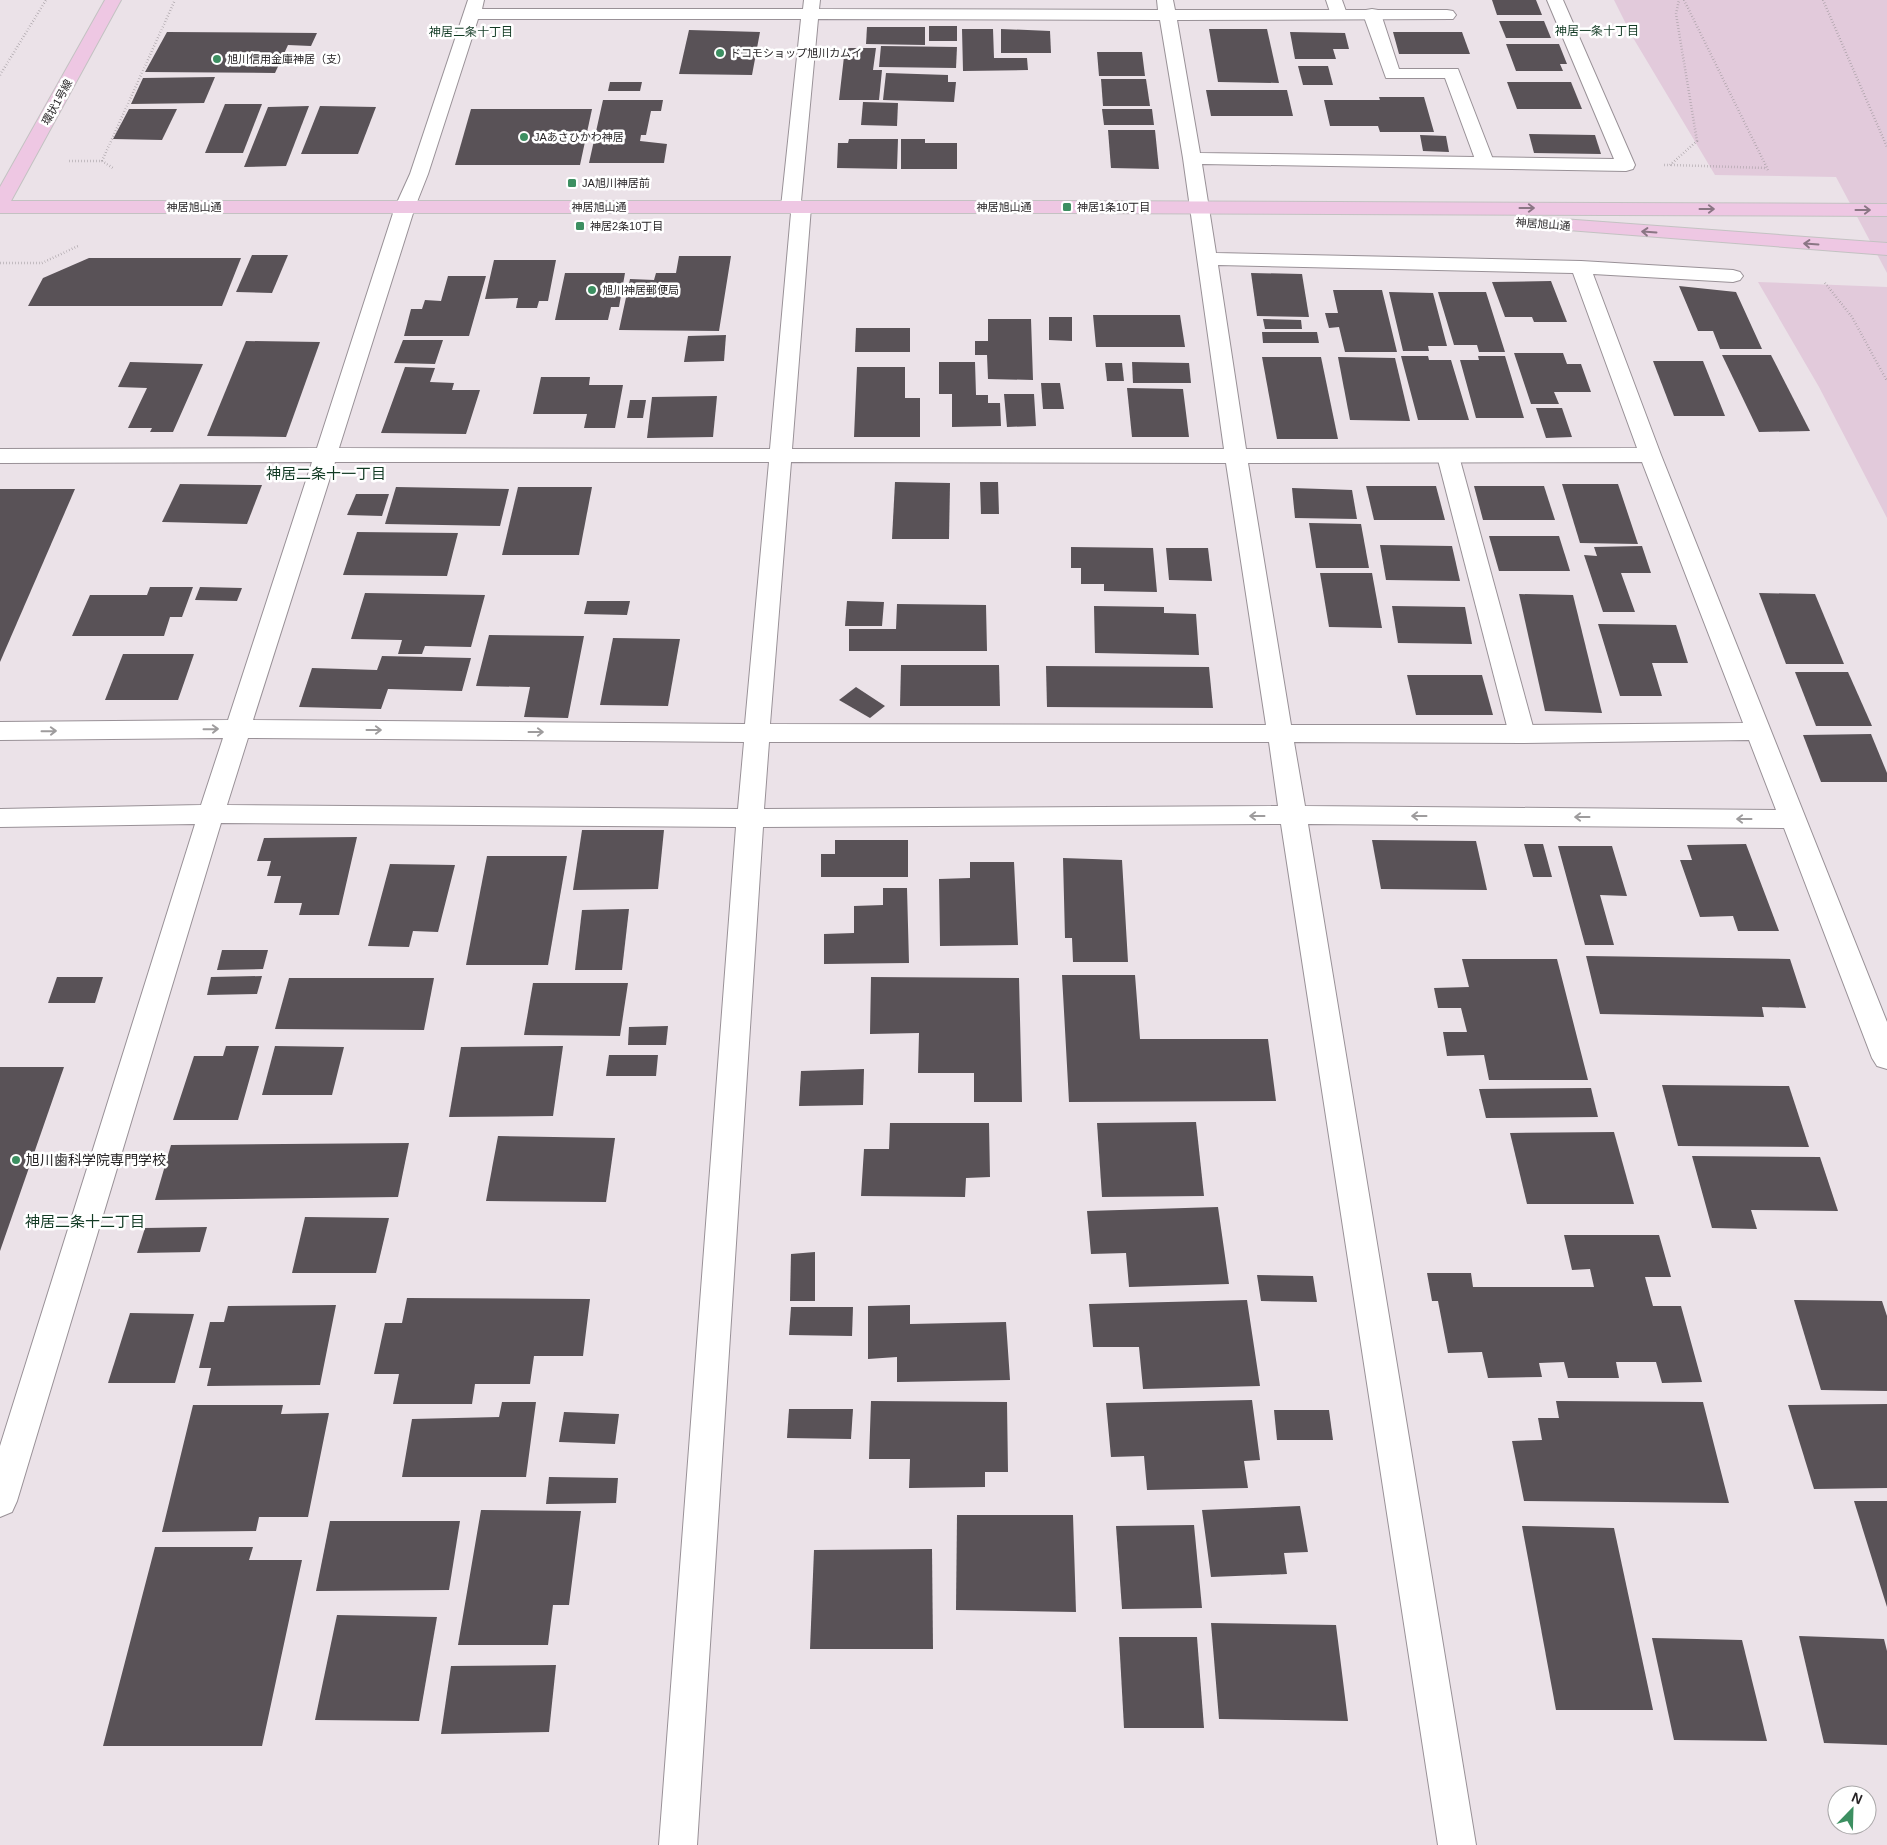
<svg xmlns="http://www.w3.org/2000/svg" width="1887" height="1845" font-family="Arial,'Noto Sans JP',sans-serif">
	<rect width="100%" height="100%" fill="#ebe2e8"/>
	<g fill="#e2cadb">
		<polygon points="1614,0 1887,0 1887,273 1836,177 1715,175 1632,36"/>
		<polygon points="1758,282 1887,287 1887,518 1819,387"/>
	</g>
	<g fill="#595257">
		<polygon points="1492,0 1536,0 1542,15 1497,15"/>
		<polygon points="1499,21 1544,21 1551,38 1506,38"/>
		<rect x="929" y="26" width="28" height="15"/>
		<polygon points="867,27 925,27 925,45 866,44"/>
		<polygon points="962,29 993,29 994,58 1027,58 1028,70 963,71"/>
		<polygon points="1001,29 1050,31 1051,53 1001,53"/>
		<polygon points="1209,29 1267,29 1279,83 1218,82"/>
		<polygon points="689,30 760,32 752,75 679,74"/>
		<polygon points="167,32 317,33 311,46 288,45 275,73 145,72"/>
		<polygon points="1290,32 1345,33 1349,49 1333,49 1336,59 1295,59"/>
		<polygon points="1393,32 1462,32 1470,54 1399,54"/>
		<polygon points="1506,44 1559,44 1567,64 1560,64 1563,71 1516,71"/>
		<polygon points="881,46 957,47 956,68 879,67"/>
		<polygon points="845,48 876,48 873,70 882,70 879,100 839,100"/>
		<polygon points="1097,52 1142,52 1145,76 1099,76"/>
		<polygon points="1298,66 1328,66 1333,85 1303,85"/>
		<polygon points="886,73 948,75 948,82 956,82 954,102 883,100"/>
		<polygon points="215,77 204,103 131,104 143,78"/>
		<polygon points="1101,79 1146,79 1150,106 1103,106"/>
		<polygon points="610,82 642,82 640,91 608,91"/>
		<polygon points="1507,82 1571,82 1582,109 1517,109"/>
		<polygon points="1206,90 1287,90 1293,116 1211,116"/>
		<polygon points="1379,97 1424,97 1434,132 1380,132 1378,126 1330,126 1324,100 1380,100"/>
		<polygon points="603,100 663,100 661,111 651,111 646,135 641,135 640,141 667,144 664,163 589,163"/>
		<polygon points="863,102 898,103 897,126 861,125"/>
		<polygon points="225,104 262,104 243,153 205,153"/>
		<polygon points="309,106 286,166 244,167 268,107"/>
		<polygon points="320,106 376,107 358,154 301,154"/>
		<polygon points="129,109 177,109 162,140 113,139"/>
		<polygon points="471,109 592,109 580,165 455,165"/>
		<polygon points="1102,109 1152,109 1154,125 1104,125"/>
		<polygon points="1108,130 1155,130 1159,169 1111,168"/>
		<polygon points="1529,134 1595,135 1601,154 1534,153"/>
		<polygon points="1420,135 1446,136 1449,152 1423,151"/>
		<polygon points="849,139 898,139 897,169 837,168 838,143 848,143"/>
		<polygon points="901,139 925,139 925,143 957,143 957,169 901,169"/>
		<polygon points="252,255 288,255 272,293 236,292"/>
		<polygon points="679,256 731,256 719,331 619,330 630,279 654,280 656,273 676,273"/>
		<polygon points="89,258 241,258 222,306 28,306 43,278"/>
		<polygon points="494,260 556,260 548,301 539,301 537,308 516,308 518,298 485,299"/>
		<polygon points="565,273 625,273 619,307 611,307 608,320 555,320"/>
		<polygon points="1251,273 1302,274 1309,317 1257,316"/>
		<polygon points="448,276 486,276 469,336 404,336 411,309 422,309 425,300 441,301"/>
		<polygon points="1551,281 1567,322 1534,322 1532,317 1505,317 1492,282"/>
		<polygon points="1679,286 1736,292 1762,349 1720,349 1713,331 1698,331"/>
		<polygon points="1333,290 1382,290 1397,352 1345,352 1339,327 1329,328 1325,313 1338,313"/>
		<polygon points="1389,292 1433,293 1447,346 1428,346 1429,351 1403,351"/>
		<polygon points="1438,292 1486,292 1505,352 1479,352 1477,345 1454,345"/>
		<polygon points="1093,315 1180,315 1185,347 1096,347"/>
		<polygon points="1049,317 1072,317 1072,341 1049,340"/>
		<polygon points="988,319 1031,319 1033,380 988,379 987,355 975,355 975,341 988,341"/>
		<polygon points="1263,319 1301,320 1302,329 1265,329"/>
		<polygon points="856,328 910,328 910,352 855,352"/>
		<polygon points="1262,332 1317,332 1319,343 1263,343"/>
		<polygon points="726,335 724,361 684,362 688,336"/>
		<polygon points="403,340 443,340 435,364 394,363"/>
		<polygon points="246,341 320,342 286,437 207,436"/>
		<polygon points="1514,353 1563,353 1567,364 1581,364 1591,392 1554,392 1559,404 1531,404"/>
		<polygon points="1722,355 1771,355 1810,431 1759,432"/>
		<polygon points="1401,356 1428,356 1429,360 1451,360 1469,420 1418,420"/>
		<polygon points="1478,356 1505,356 1524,418 1476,418 1460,360 1479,360"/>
		<polygon points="1262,357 1321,357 1338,439 1277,439"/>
		<polygon points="1338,357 1395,358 1410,421 1350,420"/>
		<polygon points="1653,361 1703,361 1725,416 1674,416"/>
		<polygon points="130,362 203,364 173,432 150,432 152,428 128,428 147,388 118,387"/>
		<polygon points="939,362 975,362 976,395 988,395 988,403 1000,403 1001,426 952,427 952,394 939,394"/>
		<polygon points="1132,362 1189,363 1191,383 1133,383"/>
		<polygon points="1105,363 1122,363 1124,381 1107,381"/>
		<polygon points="405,367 435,368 430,382 454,383 452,390 480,390 466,434 381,433"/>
		<polygon points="857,367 905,367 905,398 920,398 920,437 854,437"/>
		<polygon points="541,377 590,377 589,385 623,385 615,428 584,428 587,414 533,414"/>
		<polygon points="1041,383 1060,383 1064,409 1043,409"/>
		<polygon points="1127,388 1183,389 1189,437 1132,437"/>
		<polygon points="1004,394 1034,394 1036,426 1007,427"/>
		<polygon points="717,396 713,437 647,438 652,397"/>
		<polygon points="630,400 646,400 643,418 627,418"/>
		<polygon points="1536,408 1562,408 1572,437 1546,438"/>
		<polygon points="895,482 950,483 949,539 892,539"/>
		<polygon points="980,482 998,482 999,514 981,514"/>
		<polygon points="180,484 262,485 247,524 162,522"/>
		<polygon points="1562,484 1618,484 1638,544 1580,543"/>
		<polygon points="1366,486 1436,486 1445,520 1374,520"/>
		<polygon points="1474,486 1544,486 1555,520 1483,520"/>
		<polygon points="396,487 509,489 500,526 385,524"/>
		<polygon points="518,487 592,487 579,555 502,555"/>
		<polygon points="1292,488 1352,490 1357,519 1295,518"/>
		<polygon points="0,489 75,489 0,662"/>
		<polygon points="356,494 389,494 382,516 347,515"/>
		<polygon points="1309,523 1361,524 1369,568 1316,568"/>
		<polygon points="357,532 458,533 447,576 343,575"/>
		<polygon points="1489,536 1559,536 1570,571 1499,571"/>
		<polygon points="1380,545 1452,546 1460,581 1386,580"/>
		<polygon points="1642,546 1651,573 1621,573 1635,612 1603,612 1584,555 1597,556 1594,547"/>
		<polygon points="1071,547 1153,548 1157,592 1104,591 1104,584 1081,584 1081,568 1071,568"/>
		<polygon points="1166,548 1208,548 1212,581 1169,580"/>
		<polygon points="1320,573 1372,573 1382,628 1329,627"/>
		<polygon points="150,587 193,587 182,617 170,617 164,636 72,636 90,595 147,595"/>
		<polygon points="200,587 242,588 237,601 195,600"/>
		<polygon points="365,593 485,595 471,647 425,646 422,654 398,654 402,640 351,639"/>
		<polygon points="1759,593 1815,594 1844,664 1786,664"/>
		<polygon points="1519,594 1573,595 1602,713 1545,711"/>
		<polygon points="587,601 630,601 627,615 584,614"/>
		<polygon points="847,601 884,602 882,626 845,626"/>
		<polygon points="897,604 986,605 987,651 849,651 849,629 896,629"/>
		<polygon points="1094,606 1164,607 1164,613 1196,614 1199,655 1095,653"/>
		<polygon points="1392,606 1465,607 1472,644 1398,643"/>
		<polygon points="1598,624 1676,625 1688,663 1652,663 1662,696 1620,696"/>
		<polygon points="489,635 584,636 568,718 524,717 530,687 476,686"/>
		<polygon points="613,638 680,639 668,706 600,705"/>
		<polygon points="123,654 194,654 178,700 105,700"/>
		<polygon points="382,656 471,658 462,691 388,689 381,709 299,707 312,668 377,670"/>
		<polygon points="901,665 999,665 1000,706 900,706"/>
		<polygon points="1046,666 1209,667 1213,708 1047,707"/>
		<polygon points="1795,672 1848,672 1872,726 1816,726"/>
		<polygon points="1407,675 1482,675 1493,715 1416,715"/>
		<polygon points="856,687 885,706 870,718 839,700"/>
		<polygon points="1871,734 1887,773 1887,782 1821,782 1803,735"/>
		<polygon points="582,830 664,830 658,889 573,890"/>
		<polygon points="357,837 339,915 299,915 302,903 274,903 281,876 267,876 271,861 257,861 264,838"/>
		<polygon points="835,840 908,840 908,877 821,877 821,854 835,854"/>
		<polygon points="1372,840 1476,841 1487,890 1381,889"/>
		<polygon points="1524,844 1543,844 1552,877 1533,877"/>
		<polygon points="1746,844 1779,931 1738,931 1733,916 1700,917 1680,860 1692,860 1687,845"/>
		<polygon points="1558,846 1612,846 1627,896 1600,895 1614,945 1585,945"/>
		<polygon points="487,856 567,856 548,965 466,965"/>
		<polygon points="1063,858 1122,860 1128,962 1073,962 1072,938 1065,938"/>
		<polygon points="970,862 1014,862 1018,945 940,946 939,879 970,878"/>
		<polygon points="390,864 455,865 438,932 413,931 409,947 368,946"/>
		<polygon points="883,888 907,888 909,963 824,964 824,934 854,933 854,906 883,905"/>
		<polygon points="629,909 622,970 575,970 582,910"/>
		<polygon points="222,950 268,950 263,969 217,970"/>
		<polygon points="1586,956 1790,959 1806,1008 1762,1007 1764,1017 1600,1014"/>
		<polygon points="1462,959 1557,959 1588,1080 1489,1080 1484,1055 1447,1056 1443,1032 1467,1032 1461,1008 1438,1008 1434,988 1469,987"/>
		<polygon points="1062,975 1135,975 1140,1039 1268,1039 1276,1101 1069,1102"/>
		<polygon points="262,976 257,994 207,995 211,977"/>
		<polygon points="57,977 103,977 95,1003 48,1003"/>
		<polygon points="871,977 1019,978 1022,1102 974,1102 974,1073 918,1073 919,1033 870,1034"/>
		<polygon points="289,978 434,978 424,1030 275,1029"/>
		<polygon points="533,983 628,983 620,1036 524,1035"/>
		<polygon points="668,1026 666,1045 628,1045 629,1027"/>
		<polygon points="226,1046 259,1046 238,1120 173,1120 194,1056 223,1056"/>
		<polygon points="275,1046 344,1047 332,1095 262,1095"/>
		<polygon points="563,1046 553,1116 449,1117 461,1047"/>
		<polygon points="609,1055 658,1055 656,1076 606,1076"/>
		<polygon points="0,1067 64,1067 0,1251"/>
		<polygon points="864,1069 863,1105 799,1106 801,1071"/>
		<polygon points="1662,1085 1789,1086 1809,1147 1678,1146"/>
		<polygon points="1591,1088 1598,1117 1486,1118 1479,1089"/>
		<polygon points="1196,1122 1204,1196 1102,1197 1097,1123"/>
		<polygon points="890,1123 989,1123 990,1177 966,1178 965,1197 861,1196 864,1149 889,1149"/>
		<polygon points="1614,1132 1634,1204 1527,1204 1510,1133"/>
		<polygon points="498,1136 615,1138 606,1202 486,1201"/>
		<polygon points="409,1143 398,1197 155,1200 171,1145"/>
		<polygon points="1692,1156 1820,1157 1838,1211 1751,1210 1757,1229 1712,1228"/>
		<polygon points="1218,1207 1229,1284 1129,1287 1126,1253 1091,1254 1087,1211"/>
		<polygon points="305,1217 389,1218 376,1273 292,1273"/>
		<polygon points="207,1227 200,1252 137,1253 145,1228"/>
		<polygon points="1564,1235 1659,1235 1671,1277 1645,1277 1653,1306 1681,1306 1702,1382 1662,1383 1656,1362 1616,1362 1619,1378 1568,1378 1564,1362 1539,1363 1542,1377 1488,1378 1482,1352 1448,1353 1438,1301 1432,1301 1427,1273 1471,1273 1473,1287 1594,1287 1590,1269 1572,1270"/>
		<polygon points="815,1252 815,1301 790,1301 791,1254"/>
		<polygon points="1257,1275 1313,1276 1317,1302 1261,1301"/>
		<polygon points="407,1298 590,1299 583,1356 534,1356 530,1384 475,1384 472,1404 393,1404 399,1374 374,1374 385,1323 402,1323"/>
		<polygon points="1247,1300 1260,1386 1143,1389 1139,1347 1093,1347 1089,1304"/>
		<polygon points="1794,1300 1882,1301 1887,1316 1887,1391 1821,1390"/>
		<polygon points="336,1305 320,1385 207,1386 211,1368 199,1368 210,1322 224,1322 228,1306"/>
		<polygon points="910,1305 910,1324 1006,1322 1010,1380 897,1382 897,1357 868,1359 868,1306"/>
		<polygon points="791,1307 853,1307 852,1336 789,1335"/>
		<polygon points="130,1313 194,1314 175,1383 108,1383"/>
		<polygon points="1252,1400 1260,1460 1244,1461 1248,1488 1147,1490 1144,1456 1111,1457 1106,1403"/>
		<polygon points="871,1401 1007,1402 1008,1472 985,1472 985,1487 909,1488 910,1459 869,1459"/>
		<polygon points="1556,1401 1703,1402 1729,1503 1524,1501 1512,1441 1542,1440 1538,1418 1559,1418"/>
		<polygon points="502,1402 536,1402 526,1477 402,1477 412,1419 499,1417"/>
		<polygon points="1887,1404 1887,1488 1814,1489 1788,1405"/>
		<polygon points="193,1405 283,1405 281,1414 329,1413 308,1517 259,1517 256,1531 162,1532"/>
		<polygon points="789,1409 853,1409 851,1439 787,1438"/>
		<polygon points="1274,1410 1329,1410 1333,1440 1277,1440"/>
		<polygon points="564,1412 619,1414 615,1444 559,1442"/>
		<polygon points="549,1477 618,1478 616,1503 546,1504"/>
		<polygon points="1854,1501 1887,1501 1887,1607"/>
		<polygon points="1300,1506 1308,1552 1284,1553 1287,1574 1211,1577 1202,1510"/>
		<polygon points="481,1510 581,1511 569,1605 553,1605 548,1645 458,1645"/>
		<polygon points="957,1515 1073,1515 1076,1612 956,1610"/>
		<polygon points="330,1521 460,1521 449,1590 316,1591"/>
		<polygon points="1194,1525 1202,1608 1122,1609 1116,1526"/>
		<polygon points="1522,1526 1614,1528 1653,1710 1556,1710"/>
		<polygon points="155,1547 253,1547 249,1560 302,1560 262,1746 103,1746"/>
		<polygon points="932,1549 933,1649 810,1649 814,1550"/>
		<polygon points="337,1615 437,1617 419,1721 315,1720"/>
		<polygon points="1211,1623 1336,1625 1348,1721 1219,1719"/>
		<polygon points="1799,1636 1884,1639 1887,1651 1887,1745 1824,1743"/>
		<polygon points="1119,1637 1197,1637 1204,1728 1124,1728"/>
		<polygon points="1652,1638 1742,1640 1767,1741 1674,1740"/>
		<polygon points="556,1665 549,1732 441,1734 451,1666"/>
	</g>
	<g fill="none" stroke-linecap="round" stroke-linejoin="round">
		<defs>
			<g id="lane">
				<polygon points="1326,0 1342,0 1347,14 1344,18 1332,18"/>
				<polygon points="1372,9 1378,10 1381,14 1399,69 1458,69 1494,162 1492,166 1485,168 1478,166 1476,162 1445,78 1386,78 1363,14 1366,10"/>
				<polygon points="1448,449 1456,451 1459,456 1535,734 1531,740 1522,743 1513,740 1509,734 1437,456 1440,451"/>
			</g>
			<path id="street" d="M 468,0 L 484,0 L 482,9 L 803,9 L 804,0 L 820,0 L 819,9 L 1158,10 L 1157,0 L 1173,0 L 1175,10 L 1447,10 L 1453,11 L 1456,15 L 1453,19 L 1177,20 L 1200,153 L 1614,159 L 1547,0 L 1563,0 L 1635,165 L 1633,169 L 1626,171 L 1202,164 L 1216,253 L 1581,261 L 1733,270 L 1740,272 L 1743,276 L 1740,280 L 1733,282 L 1593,274 L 1661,455 L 1887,1022 L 1887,1069 L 1877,1066 L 1872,1058 L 1784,828 L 1308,824 L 1476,1845 L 1438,1845 L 1281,824 L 763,827 L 697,1845 L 659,1845 L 736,827 L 221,823 L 17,1501 L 12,1512 L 0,1517 L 0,1446 L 195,824 L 0,827 L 0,809 L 201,805 L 223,738 L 0,740 L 0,722 L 228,720 L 312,462 L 0,463 L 0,449 L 317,448 L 395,207 L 410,174 ZM 478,19 L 801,19 L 781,207 L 784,211 L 791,213 L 770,449 L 339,448 L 415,207 L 428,174 ZM 818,19 L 1160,20 L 1183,158 L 1224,449 L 792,449 L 811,207 L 808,203 L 801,201 ZM 1218,265 L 1573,273 L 1637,448 L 1246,449 ZM 335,462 L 769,462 L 745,724 L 253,720 ZM 791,462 L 1226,463 L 1266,725 L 770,724 ZM 1642,462 L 1743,723 L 1522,725 L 1291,725 L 1248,463 ZM 248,738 L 744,742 L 738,809 L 227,805 ZM 1749,740 L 1776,810 L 1305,806 L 1294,742 L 1522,743 ZM 769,742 L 1269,742 L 1278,806 L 764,809 Z"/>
			<g id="primary">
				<polygon points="105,0 121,0 11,201 1067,201 1887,204 1887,216 1067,213 0,213 0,187"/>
				<polygon points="1562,219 1887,243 1887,255 1555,229 1552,225 1555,221"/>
			</g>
		</defs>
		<use href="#lane" stroke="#999197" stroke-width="2"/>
		<use href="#street" stroke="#999197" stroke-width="2"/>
		<use href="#primary" stroke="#c3c2c2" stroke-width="2"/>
		<g stroke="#9a9498" stroke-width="2.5" stroke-dasharray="0.5 2.5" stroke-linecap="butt">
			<polyline points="1684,0 1769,172"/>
			<polyline points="1823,0 1887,147"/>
			<polyline points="0,75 46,0"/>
			<polyline points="69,161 102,161 113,168"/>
			<polyline points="102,161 175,0"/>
			<polyline points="1664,165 1670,165 1697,141 1676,14 1679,0"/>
			<polyline points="1671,165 1766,168"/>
			<polyline points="0,263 42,263 78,246"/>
			<polyline points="1825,283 1852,317 1887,381"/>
		</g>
		<use href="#lane" fill="#fff" fill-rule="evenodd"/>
		<use href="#street" fill="#fff" fill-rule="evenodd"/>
		<use href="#primary" fill="#eec7e3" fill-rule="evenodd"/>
	</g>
	<defs><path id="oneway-shaft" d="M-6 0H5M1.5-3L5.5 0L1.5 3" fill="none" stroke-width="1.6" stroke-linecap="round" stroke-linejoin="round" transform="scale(1.25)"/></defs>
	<g stroke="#8a7684">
		<use href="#oneway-shaft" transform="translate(1527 208)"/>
		<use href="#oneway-shaft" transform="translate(1707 209)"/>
		<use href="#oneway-shaft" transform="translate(1863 210)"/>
		<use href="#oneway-shaft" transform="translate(1649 232) rotate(-176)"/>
		<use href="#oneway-shaft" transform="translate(1811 244) rotate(-176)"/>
	</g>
	<g stroke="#9e9c9d">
		<use href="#oneway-shaft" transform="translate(211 729) rotate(-1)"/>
		<use href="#oneway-shaft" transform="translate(374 730)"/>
		<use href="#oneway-shaft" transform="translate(49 731) rotate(-1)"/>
		<use href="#oneway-shaft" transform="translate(536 732)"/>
		<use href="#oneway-shaft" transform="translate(1257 816) rotate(180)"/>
		<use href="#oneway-shaft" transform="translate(1419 816) rotate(-180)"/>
		<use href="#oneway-shaft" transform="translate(1582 817) rotate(-180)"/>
		<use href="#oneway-shaft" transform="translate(1744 819) rotate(-180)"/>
	</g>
	<g fill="#3c8f61" stroke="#fff" stroke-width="2">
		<circle cx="720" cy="53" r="5"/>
		<circle cx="217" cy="59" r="5"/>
		<circle cx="524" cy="137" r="5"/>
		<rect x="567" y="178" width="10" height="10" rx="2.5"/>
		<rect x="1062" y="202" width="10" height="10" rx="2.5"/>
		<rect x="575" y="221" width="10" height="10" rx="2.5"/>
		<circle cx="592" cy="290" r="5"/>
		<circle cx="16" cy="1160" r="5"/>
	</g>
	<g text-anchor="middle" stroke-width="5" stroke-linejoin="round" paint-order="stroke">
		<g font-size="11" fill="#272426" stroke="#fff" text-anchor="start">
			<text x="730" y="57">ドコモショップ旭川カムイ</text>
			<text x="227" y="63">旭川信用金庫神居（支）</text>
			<text x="534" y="141">JAあさひかわ神居</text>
			<text x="582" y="187">JA旭川神居前</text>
			<text x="1077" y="211">神居1条10丁目</text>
			<text x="590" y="230">神居2条10丁目</text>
			<text x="602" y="294">旭川神居郵便局</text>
		</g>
		<g font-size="11" fill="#272426" stroke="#fff">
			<text transform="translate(57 102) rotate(-61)" y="4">環状1号線</text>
			<text x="194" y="211">神居旭山通</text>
			<text x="599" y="211">神居旭山通</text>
			<text x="1004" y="211">神居旭山通</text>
			<text transform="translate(1543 224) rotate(4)" y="4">神居旭山通</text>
		</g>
		<g font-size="12" fill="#123a24" stroke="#fff">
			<text x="1597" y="35">神居一条十丁目</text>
			<text x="471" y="36">神居二条十丁目</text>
		</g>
		<g font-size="14" fill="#272426" stroke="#fff" text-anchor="start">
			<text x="26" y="1165">旭川歯科学院専門学校</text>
		</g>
		<g font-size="15" fill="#123a24" stroke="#fff">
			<text x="326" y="479">神居二条十一丁目</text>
			<text x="85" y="1227">神居二条十二丁目</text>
		</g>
	</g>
	<g transform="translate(1852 1810) rotate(23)"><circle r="24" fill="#ffffff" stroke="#a9a7a8"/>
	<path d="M0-4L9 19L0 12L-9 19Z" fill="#3c8f61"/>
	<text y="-8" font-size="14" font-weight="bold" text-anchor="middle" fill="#272426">N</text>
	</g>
</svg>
